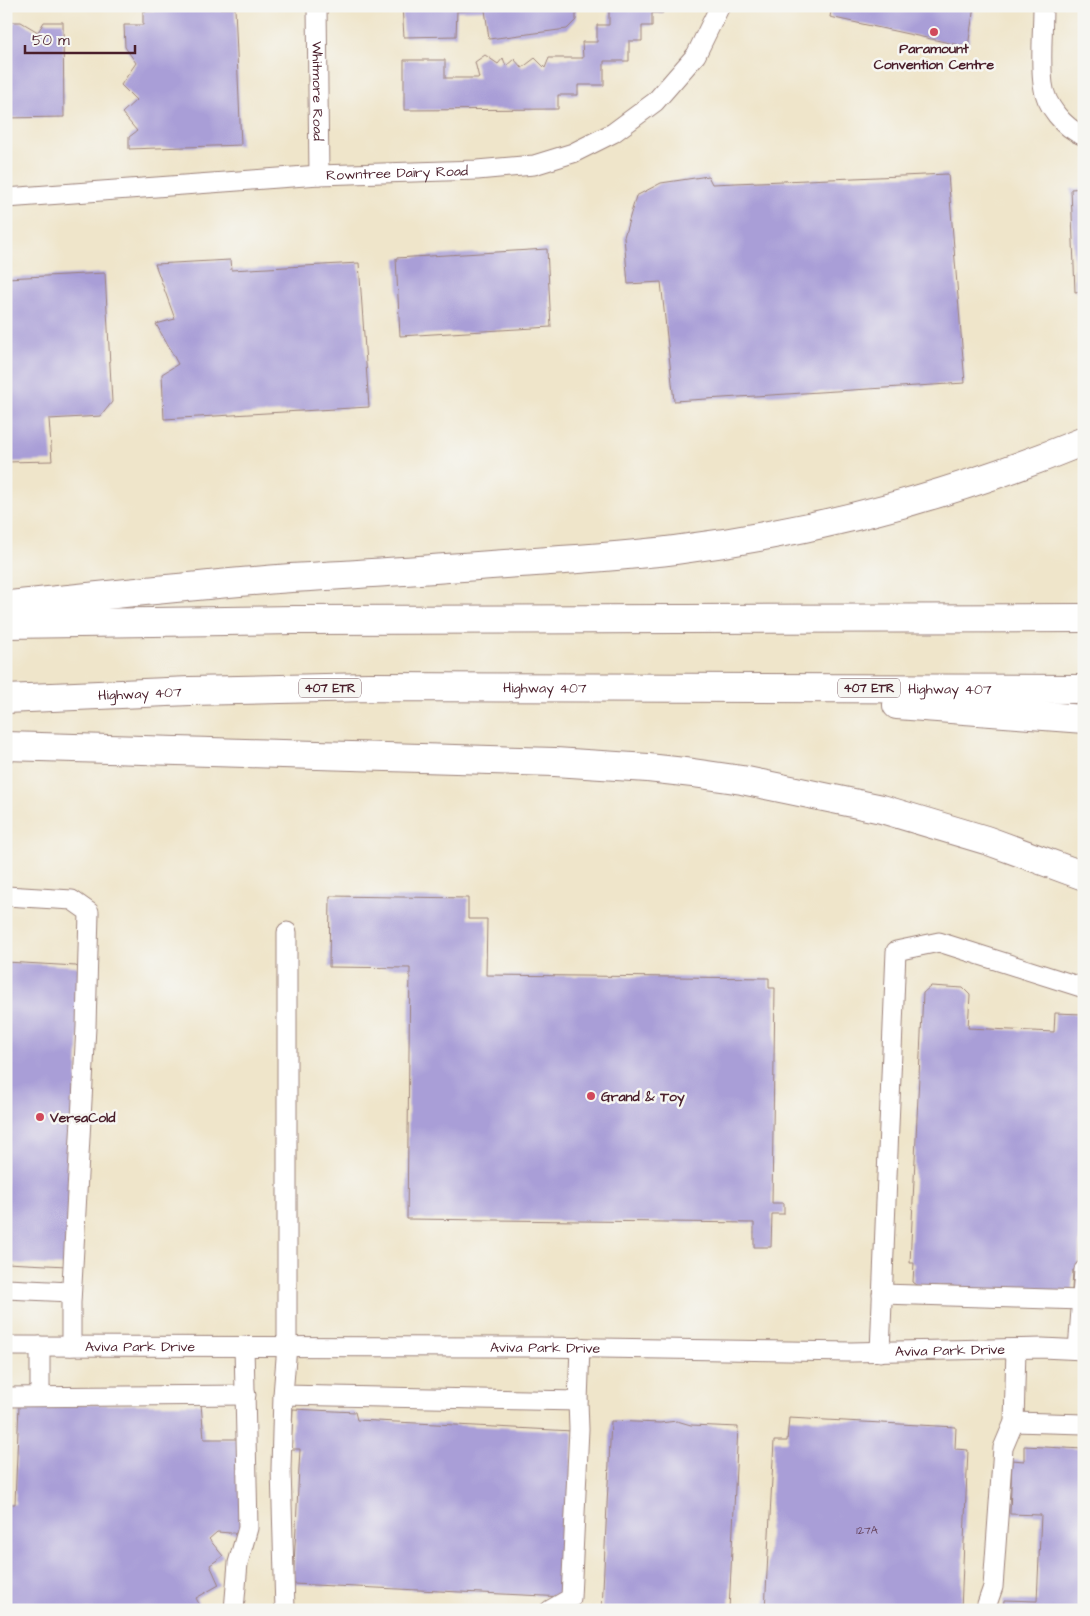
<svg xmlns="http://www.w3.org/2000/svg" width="1090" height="1616" font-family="'Architects Daughter',sans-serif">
	<rect width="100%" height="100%" fill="#f6f6f2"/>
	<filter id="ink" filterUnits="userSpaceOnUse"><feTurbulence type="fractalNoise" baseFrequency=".02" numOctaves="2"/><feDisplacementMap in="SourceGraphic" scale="10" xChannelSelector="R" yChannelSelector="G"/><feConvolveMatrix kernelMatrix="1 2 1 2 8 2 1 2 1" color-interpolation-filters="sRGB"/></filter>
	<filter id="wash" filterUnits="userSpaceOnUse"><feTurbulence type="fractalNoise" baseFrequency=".0096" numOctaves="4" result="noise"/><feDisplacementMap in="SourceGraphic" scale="20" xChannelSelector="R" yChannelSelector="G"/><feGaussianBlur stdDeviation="1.12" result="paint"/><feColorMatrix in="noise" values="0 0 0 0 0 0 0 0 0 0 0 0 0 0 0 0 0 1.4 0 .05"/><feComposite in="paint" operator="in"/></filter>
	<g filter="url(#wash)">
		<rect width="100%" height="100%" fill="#efe5ca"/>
		<g id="blocks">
			<g fill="#a99ed7">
				<polygon points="402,6 576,6 576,20 567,29 489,39 485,10 457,11 456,36 404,37"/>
				<polygon points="609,6 663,6 663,13 652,13 652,26 642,26 642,41 629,41 629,61 604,61 604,85 578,85 578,95 558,95 558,109 404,110 404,60 445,60 445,78 479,78 475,62 485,55 498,64 503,58 506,66 514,59 522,68 535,58 545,68 549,58 583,58 582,42 597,42 597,25 609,25"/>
				<polygon points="832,6 974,6 968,47 830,17"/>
				<polygon points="235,8 241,145 129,149 129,137 137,131 122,113 136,100 121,85 136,63 125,47 124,25 143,25 143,11"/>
				<polygon points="6,22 21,22 38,32 44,22 63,22 64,117 6,118"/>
				<polygon points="948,174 965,383 674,401 661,282 628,284 624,237 636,196 661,183 708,176 712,184"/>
				<polygon points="1084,188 1084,291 1075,292 1071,189"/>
				<polygon points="547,249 551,327 400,336 396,258"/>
				<polygon points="230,260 231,270 359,263 369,407 164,419 162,374 178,364 156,324 175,319 155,264"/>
				<polygon points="105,273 112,402 101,416 49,419 52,461 6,462 6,278"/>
				<polygon points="330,896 468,898 468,919 487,919 486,975 769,978 769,988 775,988 772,1203 784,1203 784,1214 772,1214 771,1247 754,1247 754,1223 407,1219 410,968 329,967"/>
				<polygon points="6,962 76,966 82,971 67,1266 6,1263"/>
				<polygon points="931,986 963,988 970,995 968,1028 1054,1032 1055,1013 1082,1014 1084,1015 1084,1138 1078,1270 1073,1270 1072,1289 1070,1292 954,1291 954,1286 924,1286 917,1285 913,1282 914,1263 910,1263 923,993"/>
				<polygon points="201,1404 204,1439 245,1439 245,1534 217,1532 209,1539 223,1556 210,1565 219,1585 196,1598 202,1610 6,1610 6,1504 15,1504 19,1405"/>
				<polygon points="293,1409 355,1412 357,1420 573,1431 565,1597 293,1584 300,1449 291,1449"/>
				<polygon points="789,1418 956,1427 955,1449 968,1450 961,1610 765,1610 774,1441 787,1441"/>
				<polygon points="611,1421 660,1423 677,1421 691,1425 738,1427 729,1610 602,1610"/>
				<polygon points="1024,1446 1084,1449 1084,1610 1003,1610 1004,1600 1037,1601 1041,1515 1010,1514 1012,1460 1024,1461"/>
			</g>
		</g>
	</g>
	<g filter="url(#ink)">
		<use href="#blocks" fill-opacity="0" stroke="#9c827a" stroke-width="1"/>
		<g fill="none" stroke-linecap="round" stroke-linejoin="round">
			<defs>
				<g id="minor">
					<path id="s1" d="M 317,6 L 319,175"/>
					<path d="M 1043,6 C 1043,31 1040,60 1043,84 C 1045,105 1064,128 1084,136"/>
					<path id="s2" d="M 6,198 L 319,175 L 477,170 L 534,165 L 573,153 L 613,133 L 655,102 L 696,55 L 720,6"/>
					<polyline points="6,896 72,900 89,912 86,1027 71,1303 71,1346"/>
					<polyline points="287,932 287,1346 283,1395 578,1401 580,1347"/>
					<polyline points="6,1289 71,1292"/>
					<polyline points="882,1294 1082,1300"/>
					<path id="s3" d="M 6,1346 L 540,1347 L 851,1352 L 1042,1348 L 1084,1350"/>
					<polyline points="1078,1350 1084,1270"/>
					<polyline points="880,1352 896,951 939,942 1084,988"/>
					<polyline points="40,1395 40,1346"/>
					<polyline points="283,1395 281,1469 285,1610"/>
					<polyline points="6,1397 246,1395"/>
					<polyline points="1014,1422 1084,1424"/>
					<polyline points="234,1610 238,1563 248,1528 244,1346"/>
					<polyline points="550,1610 571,1598 579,1429 578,1401"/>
					<polyline points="985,1610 993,1587 1003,1448 1014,1422 1016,1349"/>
				</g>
				<g id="highway">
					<path d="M 6,605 C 101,596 196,585 291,578 C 363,574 434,569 505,564 C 562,560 619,557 675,550 C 816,532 953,495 1084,441"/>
					<polyline points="6,624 295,620 1084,618"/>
					<path id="s4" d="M 6,699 L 190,691 L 369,687 L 1084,689"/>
					<polyline points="897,705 1084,719"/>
					<polyline points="6,746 555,762 648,768 693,773 742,780 882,809 986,840 1084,876"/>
				</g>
			</defs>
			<use href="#minor" stroke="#9c827a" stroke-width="21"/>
			<use href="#highway" stroke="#9c827a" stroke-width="30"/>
			<use href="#minor" stroke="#fff" stroke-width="19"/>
			<use href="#highway" stroke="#fff" stroke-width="28"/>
		</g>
	</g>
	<g fill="#d1495b" stroke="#f6f6f2" stroke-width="2">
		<circle cx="934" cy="32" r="5"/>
		<circle cx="591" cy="1096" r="5"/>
		<circle cx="40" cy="1117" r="5"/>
	</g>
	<g text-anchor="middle" stroke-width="5" stroke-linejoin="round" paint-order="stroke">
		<g font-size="11" fill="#623f56">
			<text x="867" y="1534">127A</text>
		</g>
		<g fill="#f6f6f2" stroke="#7e6067" stroke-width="1">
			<rect x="299" y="678.5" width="62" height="19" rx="4"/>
			<rect x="838" y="678.5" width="62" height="19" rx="4"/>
		</g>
		<g font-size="12" font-weight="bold" fill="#4a1f2b">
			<text x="330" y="692">407 ETR</text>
			<text x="869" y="692">407 ETR</text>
		</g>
		<g font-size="14" font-weight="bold" fill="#4a1f2b" stroke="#f6f6f2" text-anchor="start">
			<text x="934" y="53" text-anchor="middle">Paramount<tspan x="934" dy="16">Convention Centre</tspan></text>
			<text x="601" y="1101">Grand &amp; Toy</text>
			<text x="50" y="1122">VersaCold</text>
		</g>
		<g font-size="14" fill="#4a1f2b" stroke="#f6f6f2">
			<text dy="5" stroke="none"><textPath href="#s1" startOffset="85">Whitmore Road</textPath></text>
			<text dy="5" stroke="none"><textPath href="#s2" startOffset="392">Rowntree Dairy Road</textPath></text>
			<text dy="5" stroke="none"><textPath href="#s4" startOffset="539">Highway 407</textPath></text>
			<text dy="5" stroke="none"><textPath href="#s4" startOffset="944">Highway 407</textPath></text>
			<text dy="5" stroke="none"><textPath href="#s4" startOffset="134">Highway 407</textPath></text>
			<text dy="5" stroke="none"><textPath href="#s3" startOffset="134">Aviva Park Drive</textPath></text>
			<text dy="5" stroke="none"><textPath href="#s3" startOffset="539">Aviva Park Drive</textPath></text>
			<text dy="5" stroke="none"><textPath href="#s3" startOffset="944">Aviva Park Drive</textPath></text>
		</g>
	</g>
	<rect width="1090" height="1616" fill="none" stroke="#f6f6f2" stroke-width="25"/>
	<path d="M25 45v8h110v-8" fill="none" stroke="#4a1f2b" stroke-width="2.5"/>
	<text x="32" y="45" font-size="15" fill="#4a1f2b" stroke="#f6f6f2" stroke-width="4" paint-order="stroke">50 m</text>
</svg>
